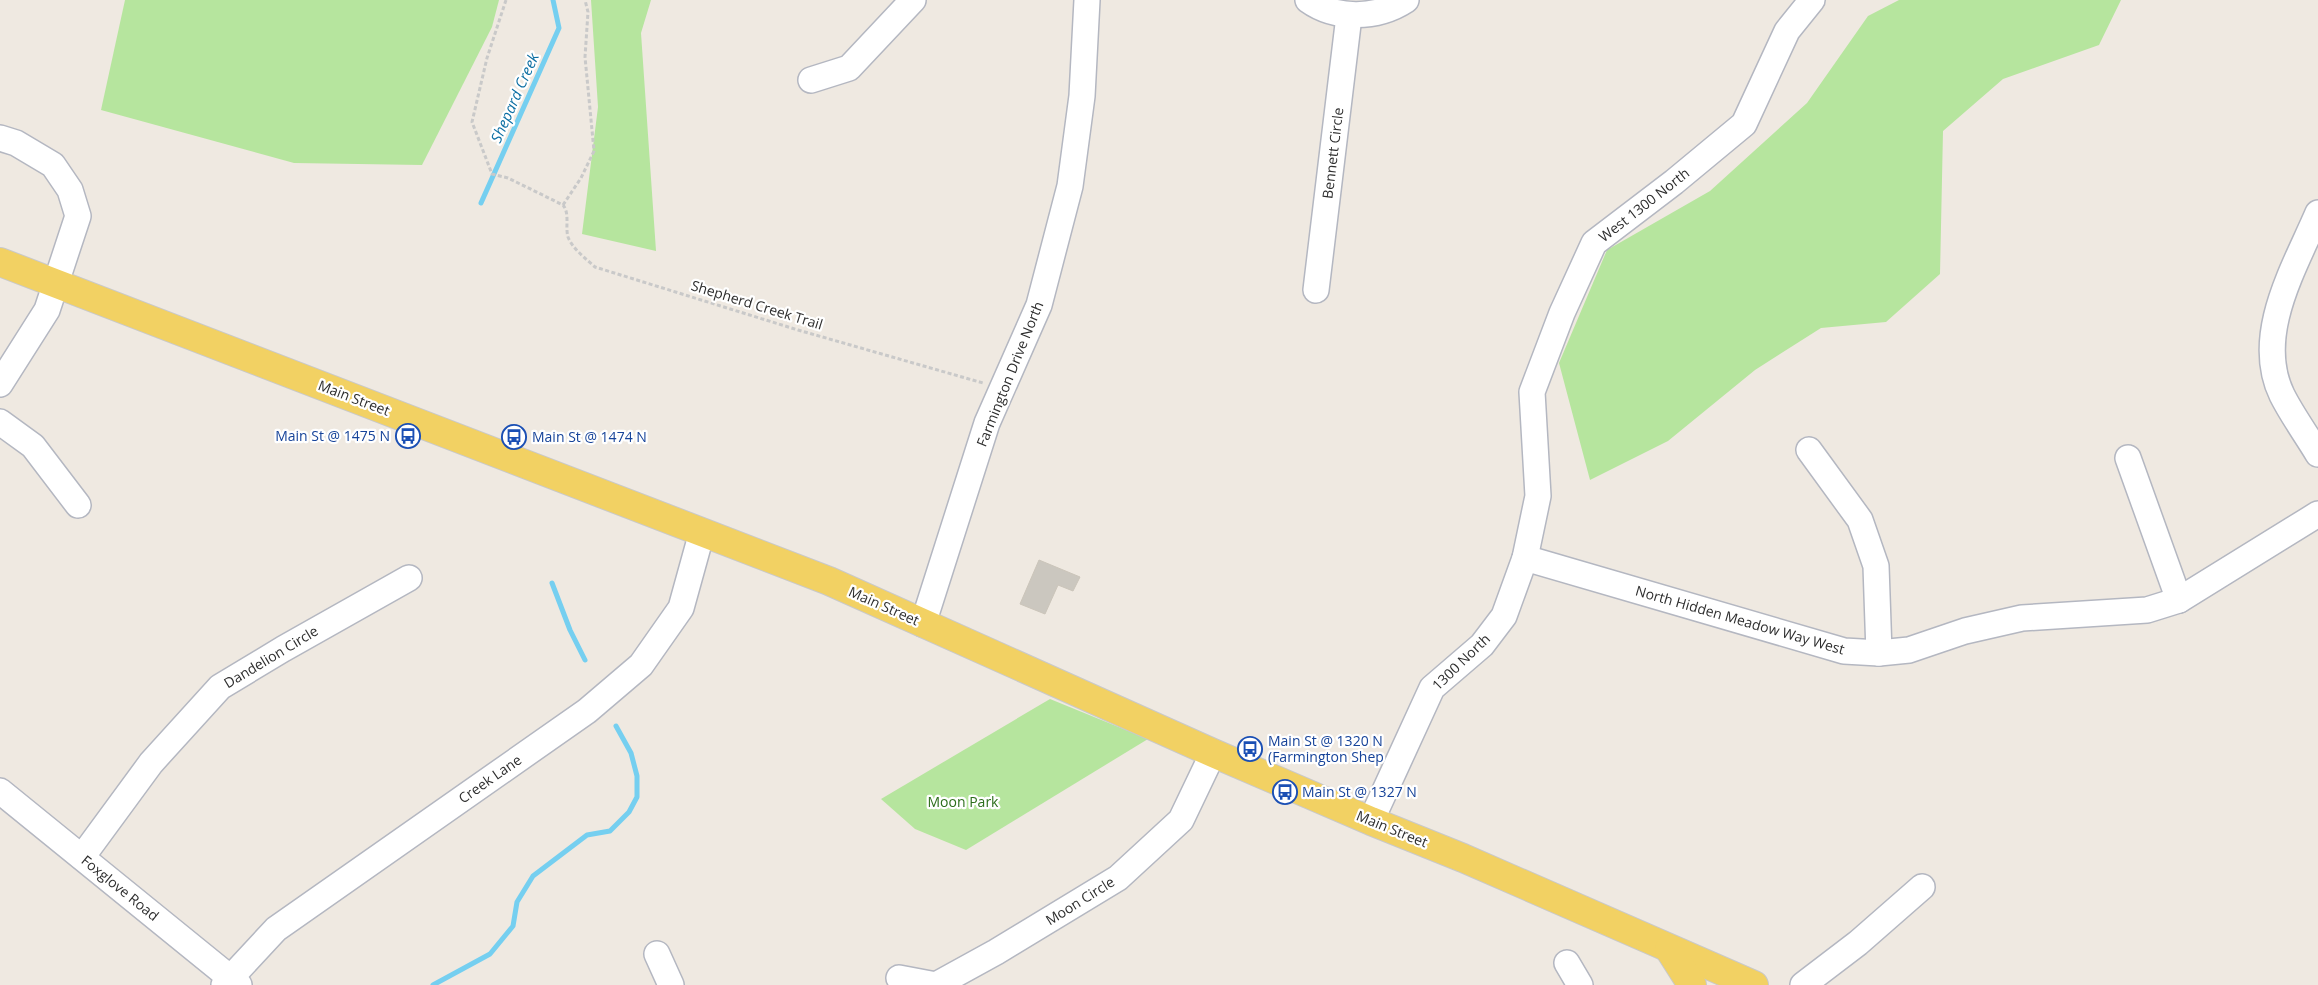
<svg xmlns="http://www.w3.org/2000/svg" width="2318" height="985" font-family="'Open Sans',sans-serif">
	<rect width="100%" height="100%" fill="#efe9e1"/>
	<g fill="#b6e59e">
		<polygon points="125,0 499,0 492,27 422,165 294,163 101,110"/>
		<polygon points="591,0 651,0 641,33 656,251 582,234 598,107"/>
		<polygon points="1899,0 2121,0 2099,45 2003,79 1943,131 1940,274 1886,322 1821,328 1755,370 1668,441 1590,480 1559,363 1607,250 1710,191 1807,103 1868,16"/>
		<polygon points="1050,699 1148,739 966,850 915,829 881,799"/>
	</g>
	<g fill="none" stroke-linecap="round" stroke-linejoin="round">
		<g stroke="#75cff0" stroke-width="5">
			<polyline points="481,203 559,28 553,0"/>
			<polyline points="552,583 570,630 585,660"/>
			<polyline points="433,985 490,954 513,926 517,902 533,876 587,835 610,831 629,812 637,797 637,776 631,753 616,726"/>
		</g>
	</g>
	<polygon fill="#cbc7bf" stroke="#cbc5ba" points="1039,560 1080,577 1073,591 1058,585 1045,614 1020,604"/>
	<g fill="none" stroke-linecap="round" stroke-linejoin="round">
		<defs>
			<g id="minor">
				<path d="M 1308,0 C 1336,20 1377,19 1406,0"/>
				<polyline points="811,80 849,68 913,0"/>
				<polyline points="0,138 16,143 53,165 70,190 78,216 47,310 0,384"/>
				<path d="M 2318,213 C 2295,267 2253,335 2282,395 C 2292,415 2306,434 2318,454"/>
				<polyline points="1316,290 1349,16"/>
				<polyline points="0,422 33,446 78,505"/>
				<polyline points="1809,450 1860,520 1876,566 1879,653"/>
				<polyline points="2128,458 2179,600"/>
				<polyline points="1525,558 1844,651 1879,653 1909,650 1965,631 2022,618 2147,610 2179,600 2318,514"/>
				<polyline points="923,624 987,423 1039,305 1070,186 1082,96 1087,0"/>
				<polyline points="0,791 239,985"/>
				<polyline points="1371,821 1432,688 1482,645 1504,616 1525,558 1538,496 1532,392 1562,313 1594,243 1674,182 1744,124 1787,31 1812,0"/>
				<polyline points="82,857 151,763 220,687 283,649 409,578"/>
				<polyline points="657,954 671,985"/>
				<polyline points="1567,963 1580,985"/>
				<polyline points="899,978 936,985 996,952 1118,878 1181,820 1213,753"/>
				<polyline points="224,985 276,929 587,711 641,665 681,608 702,532"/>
				<polyline points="1803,985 1858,943 1922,887"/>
			</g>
			<g id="major">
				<polyline points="0,262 829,581 1213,753 1371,821 1463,858 1754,985"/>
				<polyline points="1669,949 1692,985"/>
			</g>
		</defs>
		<use href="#minor" stroke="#b4b7c1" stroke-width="28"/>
		<use href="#major" stroke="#c9c9c9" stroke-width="30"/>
		<g stroke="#c9c9c9" stroke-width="3" stroke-dasharray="4 2.5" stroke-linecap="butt">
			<path d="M 506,0 L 487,58 L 472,122 L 492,174 L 508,178 L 563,205 C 570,214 565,226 568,237 C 572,248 586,259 595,267 L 798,330 L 983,383"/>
			<polyline points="563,205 581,178 594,151 585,57 588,12 585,0"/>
		</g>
		<use href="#minor" stroke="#fff" stroke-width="25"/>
		<use href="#major" stroke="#f2d163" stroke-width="28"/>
	</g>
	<defs>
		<symbol id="bus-ring" viewBox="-11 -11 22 22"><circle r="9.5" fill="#fff" stroke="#1a4fb4" stroke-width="1.5"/><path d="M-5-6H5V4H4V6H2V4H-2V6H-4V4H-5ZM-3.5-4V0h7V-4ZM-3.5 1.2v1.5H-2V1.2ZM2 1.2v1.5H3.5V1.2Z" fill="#1a4fb4"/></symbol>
	</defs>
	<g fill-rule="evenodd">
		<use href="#bus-ring" x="394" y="422" width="28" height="28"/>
		<use href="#bus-ring" x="500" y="423" width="28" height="28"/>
		<use href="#bus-ring" x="1236" y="735" width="28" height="28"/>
		<use href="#bus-ring" x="1271" y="778" width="28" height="28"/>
	</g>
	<g text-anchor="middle" stroke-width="4.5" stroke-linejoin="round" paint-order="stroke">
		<g font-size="14" fill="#2e2e2e" stroke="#fff">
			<text transform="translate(1333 153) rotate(-83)" y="5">Bennett Circle</text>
			<text transform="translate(1644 205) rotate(-38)" y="5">West 1300 North</text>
			<text transform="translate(757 305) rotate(17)" y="5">Shepherd Creek Trail</text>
			<text transform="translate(1010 374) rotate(-68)" y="5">Farmington Drive North</text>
			<text transform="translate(354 398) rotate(21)" y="5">Main Street</text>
			<text transform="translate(884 606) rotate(24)" y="5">Main Street</text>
			<text transform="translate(1740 620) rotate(16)" y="5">North Hidden Meadow Way West</text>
			<text transform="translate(271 657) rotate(-31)" y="5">Dandelion Circle</text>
			<text transform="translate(1461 662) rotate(-44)" y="5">1300 North</text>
			<text transform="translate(490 779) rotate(-35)" y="5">Creek Lane</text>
			<text transform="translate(1392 829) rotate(22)" y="5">Main Street</text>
			<text transform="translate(120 888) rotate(39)" y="5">Foxglove Road</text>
			<text transform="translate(1080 901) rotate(-32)" y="5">Moon Circle</text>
		</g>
		<g font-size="14" fill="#164399" stroke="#fff" text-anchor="start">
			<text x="390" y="441" text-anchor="end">Main St @ 1475 N</text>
			<text x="532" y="442">Main St @ 1474 N</text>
			<text x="1268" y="746">Main St @ 1320 N<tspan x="1268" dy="16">(Farmington Shep</tspan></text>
			<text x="1302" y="797">Main St @ 1327 N</text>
		</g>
		<g font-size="14" fill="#2c6e1b" stroke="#fff">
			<text x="963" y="807">Moon Park</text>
		</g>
		<g font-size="15" font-style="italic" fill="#0d6fa3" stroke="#fff">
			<text transform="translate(515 98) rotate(-66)" y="5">Shepard Creek</text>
		</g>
	</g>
</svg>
